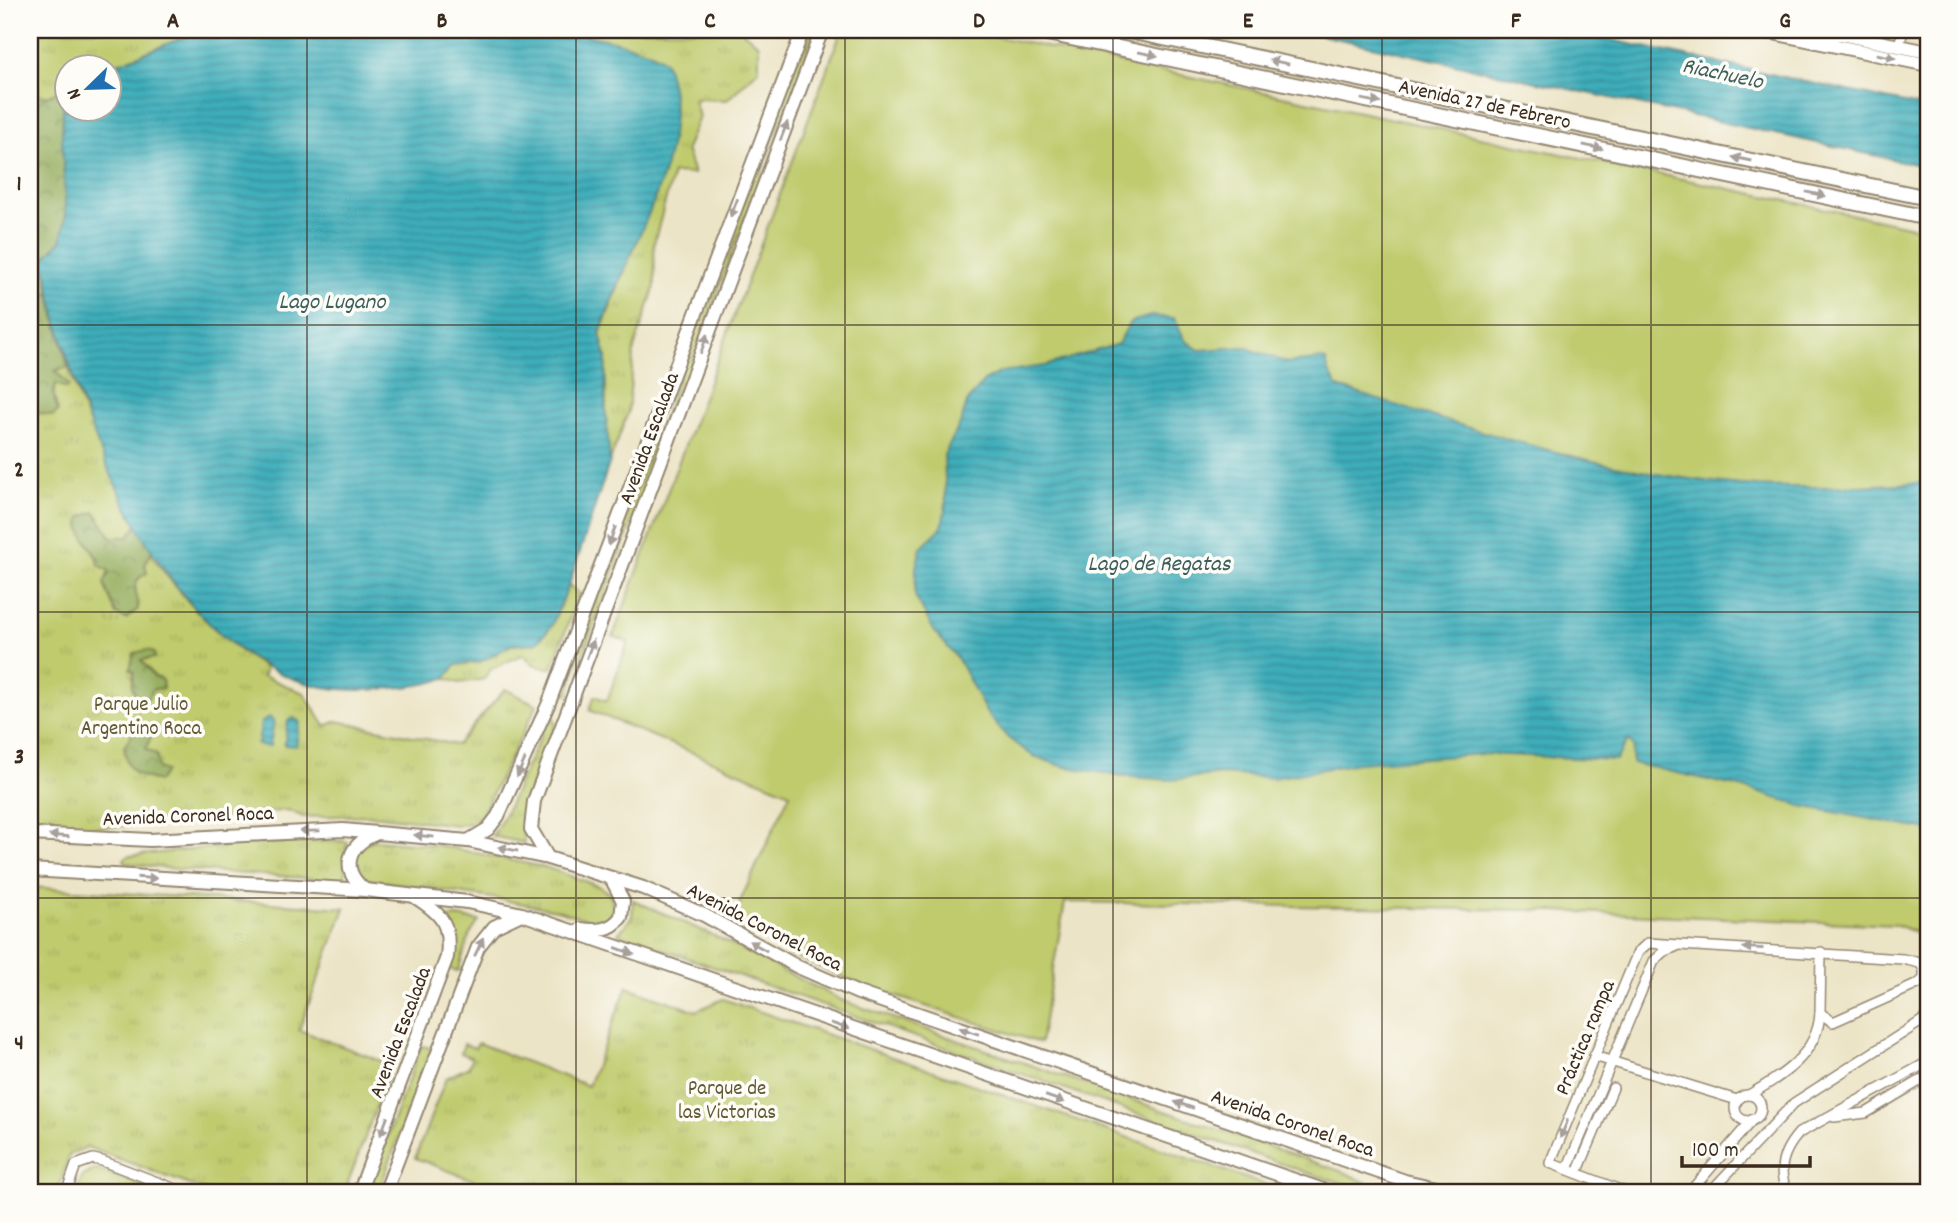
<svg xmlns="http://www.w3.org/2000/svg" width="1958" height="1223" font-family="Dekko,sans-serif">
	<defs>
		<pattern id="grass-tufts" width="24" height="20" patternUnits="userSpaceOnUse" patternTransform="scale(1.75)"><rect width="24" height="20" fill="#bfcb6d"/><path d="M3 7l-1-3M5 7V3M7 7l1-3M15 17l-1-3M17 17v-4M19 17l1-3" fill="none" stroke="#a5ae5e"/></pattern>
		<pattern id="forest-crowns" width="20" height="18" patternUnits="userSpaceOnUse" patternTransform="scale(1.75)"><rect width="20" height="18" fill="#97af60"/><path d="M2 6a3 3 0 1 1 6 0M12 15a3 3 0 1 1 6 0" fill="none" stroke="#7c8f4f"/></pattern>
		<pattern id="water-rules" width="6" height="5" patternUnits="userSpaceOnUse" patternTransform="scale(1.75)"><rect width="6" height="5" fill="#3dadba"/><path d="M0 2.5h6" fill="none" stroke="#348d97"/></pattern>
	</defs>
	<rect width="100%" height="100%" fill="#fdfcf7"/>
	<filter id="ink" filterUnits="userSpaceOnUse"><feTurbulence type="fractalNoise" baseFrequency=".0143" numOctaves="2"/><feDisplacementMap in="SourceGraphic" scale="14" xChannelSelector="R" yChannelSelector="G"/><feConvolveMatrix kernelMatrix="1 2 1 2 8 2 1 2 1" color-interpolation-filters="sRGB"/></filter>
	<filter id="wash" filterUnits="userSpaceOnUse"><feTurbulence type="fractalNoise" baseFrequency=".00686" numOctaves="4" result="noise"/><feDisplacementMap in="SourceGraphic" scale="28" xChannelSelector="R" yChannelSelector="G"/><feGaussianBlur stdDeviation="1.57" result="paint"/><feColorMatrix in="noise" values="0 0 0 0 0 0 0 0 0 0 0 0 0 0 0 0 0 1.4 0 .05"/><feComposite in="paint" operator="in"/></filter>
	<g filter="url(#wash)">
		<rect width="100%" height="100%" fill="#ece4c6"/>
		<g fill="url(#grass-tufts)" stroke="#7d7a46" stroke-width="2">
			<polygon points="30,30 202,30 109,67 66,66 66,88 44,97 38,94 37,82 30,85"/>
			<path d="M 564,30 L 741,30 L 759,45 L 759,69 L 727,100 L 694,99 L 699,117 L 686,149 L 694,174 L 673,173 L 654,243 L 655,286 L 634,349 L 628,412 L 610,461 C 601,418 612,376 600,334 L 664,171 L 586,35 Z"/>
			<polygon points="808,30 815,30 568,694 565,695 564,683"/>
			<path d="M 30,214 C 46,262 51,312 66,360 C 85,421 113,479 143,536 L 140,538 C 174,590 213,635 266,669 L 263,676 L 304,693 L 325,726 L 337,721 L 457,745 L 505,689 L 537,705 L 481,816 L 471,823 L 457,825 L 372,815 L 303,817 L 288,810 C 202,820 117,832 30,826 Z"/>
			<path d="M 569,585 L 579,593 L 552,668 C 539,668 531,665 524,654 L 491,669 L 484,679 L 459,683 L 445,678 L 456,665 L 480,662 L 511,645 L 536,643 L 551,627 Z"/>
			<polygon points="550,715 553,715 556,724 524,806 521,818 524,843 492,836 505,814"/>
			<polygon points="373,840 437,845 548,868 601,887 611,896 614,908 608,918 596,922 557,910 492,898 366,879 355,868 355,851"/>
			<polygon points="345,841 348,843 344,858 346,881 164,868 126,863 124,859 129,856 257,843"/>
			<polygon points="30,887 345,908 299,1030 392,1065 344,1193 212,1193 87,1147 70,1154 57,1193 30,1193"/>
			<polygon points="633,900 725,941 843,1001 1346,1173 1387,1193 1376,1193 1308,1173 618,934 632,917"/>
			<polygon points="458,917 479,921 470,934 458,971 447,968 455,943 448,918"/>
			<polygon points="627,987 696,1011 723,999 1275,1188 1282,1193 507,1193 415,1158 446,1078 469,1067 472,1058 461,1053 464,1044 475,1048 478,1043 588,1086"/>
			<polygon points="421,1046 432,1048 378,1193 366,1193"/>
			<polygon points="96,1169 163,1193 76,1193 82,1177"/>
		</g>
		<g fill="url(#forest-crowns)" stroke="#696c3f" stroke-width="2">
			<polygon points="37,82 38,93 44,97 64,89 62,137 66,216 61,241 44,259 30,214 30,85"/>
			<polygon points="49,292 68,367 55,371 69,385 67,388 56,384 53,394 58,411 53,416 30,411 30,356 34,353 39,333 30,320 30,296 44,297"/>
			<path d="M 95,512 L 111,537 L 128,537 L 137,525 L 152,551 L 145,564 L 147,573 C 129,581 137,592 138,609 L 126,619 L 116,614 L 104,584 L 109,571 L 99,565 C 96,548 76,536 81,517 Z"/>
			<polygon points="148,650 153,652 155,658 141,660 155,677 162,679 163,688 153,689 145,703 141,704 132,687 134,672 130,669 134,653"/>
			<path d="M 137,717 L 141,727 L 151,736 L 146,749 L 157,755 L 158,768 L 166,771 L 159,781 C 135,776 127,773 124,747 L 133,733 L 131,722 Z"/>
		</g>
		<polygon fill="#bfcb6d" stroke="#7d7a46" stroke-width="2" points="842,30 964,30 1928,230 1928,937 1897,925 1529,910 1065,902 1040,1043 864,986 789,954 732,919 790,793 589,710 595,696 607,701 628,642 613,636"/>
		<g fill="url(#water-rules)" stroke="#3c6c6c" stroke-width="2">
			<path d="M 202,30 L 564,30 C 587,35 645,46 662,59 C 668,64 668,72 670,78 C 691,162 622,255 600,334 L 606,356 L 605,400 L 610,461 L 569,585 L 551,627 L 536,643 L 511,645 L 480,662 L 456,665 C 453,668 449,675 446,677 C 433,686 379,690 362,690 C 171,695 71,412 44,259 L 61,241 L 66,216 L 62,137 L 64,89 L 66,88 L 66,108 L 108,108 L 109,67 Z"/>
			<polygon points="1298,30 1565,30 1928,108 1928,167"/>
			<path d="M 1151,316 L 1174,318 L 1185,340 L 1199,350 L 1244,347 L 1288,363 L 1322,359 L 1326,361 L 1329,372 L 1338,387 C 1475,430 1613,477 1758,486 C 1815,489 1871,486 1928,482 L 1928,830 L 1801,806 L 1744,788 L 1632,763 L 1633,746 L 1628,740 L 1616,760 L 1483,754 L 1358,763 L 1273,778 L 1221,774 L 1171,780 L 1130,777 L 1065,767 L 1033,756 L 1008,738 L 987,714 L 958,659 L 934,631 L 915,596 L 916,568 L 921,547 L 942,527 L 946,504 L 944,455 L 961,422 L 967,402 L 984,381 L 1001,372 L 1044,366 L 1118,344 L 1130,322 Z"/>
			<polygon points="269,717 274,721 270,746 258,745 261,723"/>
			<polygon points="294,718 300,722 296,746 284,745 288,721"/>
		</g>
	</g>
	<g filter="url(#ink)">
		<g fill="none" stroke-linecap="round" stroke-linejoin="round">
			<defs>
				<g id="street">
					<polyline points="1898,46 1904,30"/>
					<polyline points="1821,952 1820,1013 1833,1022 1918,984 1924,979 1924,969 1920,963"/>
					<polyline points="1594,1056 1737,1100"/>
					<path d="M 1749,1095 C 1781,1077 1818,1054 1820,1013"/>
					<circle cx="1748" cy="1108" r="13"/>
					<polyline points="1834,1117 1866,1113 1928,1076"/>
					<polyline points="1567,1169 1654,961 1664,952 1677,946"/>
					<polyline points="1577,1173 1613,1088"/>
					<polyline points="1694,1187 1753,1119"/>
					<polyline points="66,1193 76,1165 93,1159 102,1161 186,1193"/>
					<polyline points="1628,1193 1550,1163 1638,952 1648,943 1903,959 1928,965"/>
					<polyline points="1709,1193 1794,1103 1928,1017"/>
					<path d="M 1788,1193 C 1776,1170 1783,1151 1799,1133 L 1928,1062"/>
				</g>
				<g id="secondary">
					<polyline points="1759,30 1928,65"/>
					<polyline points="1809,36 1841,34 1928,52"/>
					<polyline points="30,834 150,840 343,830 468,841 548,858 643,888 704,915 798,967 858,993 1405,1181 1459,1193"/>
					<polyline points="468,841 488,829 498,816 548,705 803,30"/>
					<polyline points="548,858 531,829 534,801 822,30"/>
					<polyline points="30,870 365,890 467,902 522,914 1332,1193"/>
					<path d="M 365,890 C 340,870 347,846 375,834"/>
					<path d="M 581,929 C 596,931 611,931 621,917 L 623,901 L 611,878"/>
					<path d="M 359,1193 L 447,957 C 451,924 442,914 415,897"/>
					<polyline points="385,1193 478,947 494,927 521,914"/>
				</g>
				<g id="primary">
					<polyline points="1033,30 1928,218"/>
					<polyline points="1125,30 1928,198"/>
				</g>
			</defs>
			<use href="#street" stroke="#948772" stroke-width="12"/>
			<use href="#secondary" stroke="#948772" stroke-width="16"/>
			<use href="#primary" stroke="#948772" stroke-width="18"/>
			<use href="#street" stroke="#fff" stroke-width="9"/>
			<use href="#secondary" stroke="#fff" stroke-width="12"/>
			<use href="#primary" stroke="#fff" stroke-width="14"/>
		</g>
		<defs><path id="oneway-solid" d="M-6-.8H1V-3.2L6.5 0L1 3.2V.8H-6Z" transform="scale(1.75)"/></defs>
		<g fill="#a79f9a">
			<use href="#oneway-solid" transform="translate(1148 54) rotate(12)"/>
			<use href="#oneway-solid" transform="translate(1886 56) rotate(12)"/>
			<use href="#oneway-solid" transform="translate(1279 62) rotate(-168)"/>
			<use href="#oneway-solid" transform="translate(1371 101) rotate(12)"/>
			<use href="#oneway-solid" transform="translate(784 131) rotate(-69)"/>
			<use href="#oneway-solid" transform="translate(1593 147) rotate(12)"/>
			<use href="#oneway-solid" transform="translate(1742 159) rotate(-168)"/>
			<use href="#oneway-solid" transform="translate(1816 194) rotate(12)"/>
			<use href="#oneway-solid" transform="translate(734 208) rotate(111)"/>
			<use href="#oneway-solid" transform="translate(704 344) rotate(-70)"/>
			<use href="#oneway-solid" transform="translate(612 536) rotate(110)"/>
			<use href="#oneway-solid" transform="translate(590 649) rotate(-70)"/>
			<use href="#oneway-solid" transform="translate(521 768) rotate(114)"/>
			<use href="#oneway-solid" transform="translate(310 831) rotate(179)"/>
			<use href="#oneway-solid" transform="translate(59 836) rotate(-176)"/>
			<use href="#oneway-solid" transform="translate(424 836) rotate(-174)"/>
			<use href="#oneway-solid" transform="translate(508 849) rotate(-168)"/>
			<use href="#oneway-solid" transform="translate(147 878) rotate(4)"/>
			<use href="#oneway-solid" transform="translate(758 946) rotate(-151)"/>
			<use href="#oneway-solid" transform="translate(479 947) rotate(-64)"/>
			<use href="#oneway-solid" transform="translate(1753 948) rotate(-177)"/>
			<use href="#oneway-solid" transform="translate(625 951) rotate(20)"/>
			<use href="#oneway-solid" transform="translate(840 1026) rotate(19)"/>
			<use href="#oneway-solid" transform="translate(969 1031) rotate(-161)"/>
			<use href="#oneway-solid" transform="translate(1055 1099) rotate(19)"/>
			<use href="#oneway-solid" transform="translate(1184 1105) rotate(-161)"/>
			<use href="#oneway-solid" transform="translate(384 1126) rotate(111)"/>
			<use href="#oneway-solid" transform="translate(1564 1129) rotate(113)"/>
		</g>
	</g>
	<path fill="none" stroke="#3b2a1e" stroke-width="2" stroke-opacity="0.55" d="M 307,30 L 307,1193M 576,30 L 576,1193M 845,30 L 845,1193M 1113,30 L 1113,1193M 1382,30 L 1382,1193M 1651,30 L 1651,1193M 30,325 L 1928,325M 30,612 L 1928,612M 30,898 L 1928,898"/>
	<g text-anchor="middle" stroke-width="7" stroke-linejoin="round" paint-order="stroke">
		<g font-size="21" fill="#3b2a1e" stroke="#fdfcf7">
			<text transform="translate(1485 103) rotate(12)" y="7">Avenida 27 de Febrero</text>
			<text transform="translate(648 438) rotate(-70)" y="7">Avenida Escalada</text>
			<text transform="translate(188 815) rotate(-2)" y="7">Avenida Coronel Roca</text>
			<text transform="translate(765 926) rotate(27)" y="7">Avenida Coronel Roca</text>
			<text transform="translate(399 1032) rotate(-69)" y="7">Avenida Escalada</text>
			<text transform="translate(1584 1037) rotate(-67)" y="7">Práctica rampa</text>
			<text transform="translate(1293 1122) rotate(19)" y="7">Avenida Coronel Roca</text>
		</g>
		<g font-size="21" fill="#635a36" stroke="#fdfcf7">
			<text x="141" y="710">Parque Julio<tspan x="141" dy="24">Argentino Roca</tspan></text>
			<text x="727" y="1094">Parque de<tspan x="727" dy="24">las Victorias</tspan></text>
		</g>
		<g font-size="23" font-style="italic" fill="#3c5e5c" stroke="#fdfcf7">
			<text transform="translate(1723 72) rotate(12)" y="8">Riachuelo</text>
			<text x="332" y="308">Lago Lugano</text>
			<text x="1159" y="570">Lago de Regatas</text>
		</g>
	</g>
	<rect width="1958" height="1223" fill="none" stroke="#fdfcf7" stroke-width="77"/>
	<g transform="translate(88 88) rotate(247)"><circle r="33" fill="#fdfcf7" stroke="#afa8a0" stroke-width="2"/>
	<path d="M0-5L12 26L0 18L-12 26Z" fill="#1f6fb2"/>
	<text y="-10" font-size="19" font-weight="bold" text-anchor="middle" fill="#3b2a1e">N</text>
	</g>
	<path d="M1682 1156v10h128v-10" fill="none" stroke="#3b2a1e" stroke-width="3.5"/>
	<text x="1692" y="1156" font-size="21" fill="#3b2a1e" stroke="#fdfcf7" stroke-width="5" paint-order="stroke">100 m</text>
	<rect x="38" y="38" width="1882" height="1146" fill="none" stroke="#3b2a1e" stroke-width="2.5"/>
	<g font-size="23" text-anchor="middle" font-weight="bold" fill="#3b2a1e">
		<text x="173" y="27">A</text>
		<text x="442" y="27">B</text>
		<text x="710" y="27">C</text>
		<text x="979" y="27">D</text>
		<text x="1248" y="27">E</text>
		<text x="1516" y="27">F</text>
		<text x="1785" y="27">G</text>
		<text x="19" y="190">1</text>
		<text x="19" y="476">2</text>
		<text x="19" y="763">3</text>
		<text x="19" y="1049">4</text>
	</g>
</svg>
